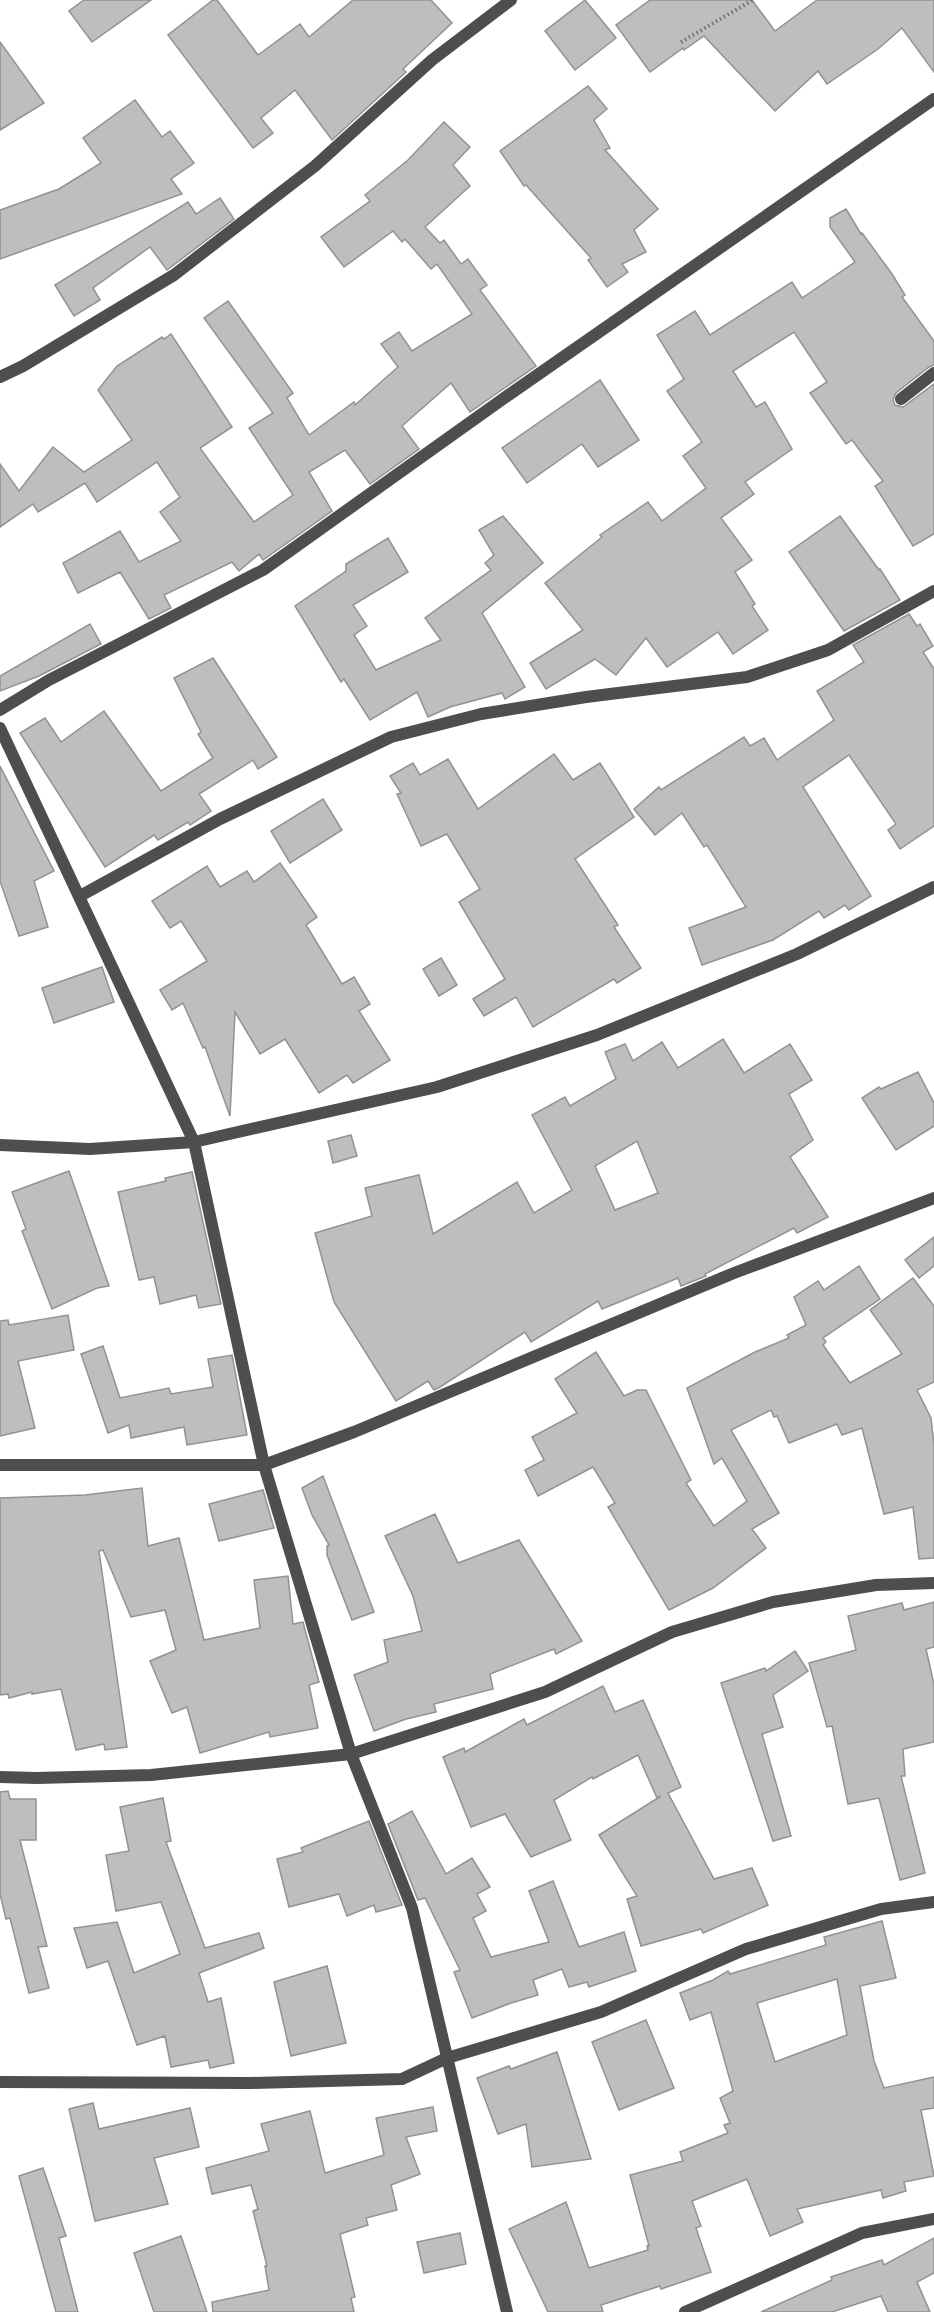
<svg xmlns="http://www.w3.org/2000/svg" width="934" height="2312" font-family="'Source Sans 3',sans-serif">
	<rect width="100%" height="100%" fill="#fff"/>
	<g fill="#bebebe" stroke="#929292" stroke-width="1.5" fill-rule="evenodd">
		<polygon points="84,0 151,0 92,42 69,11"/>
		<polygon points="213,0 217,0 258,55 300,24 309,37 353,0 431,0 452,23 403,69 406,72 332,140 295,90 261,118 273,133 253,148 168,35"/>
		<polygon points="585,0 616,38 575,70 545,31"/>
		<polygon points="650,0 752,0 775,31 817,0 934,0 934,72 902,28 878,49 827,84 818,71 775,111 704,36 684,50 683,48 650,72 616,25"/>
		<polygon points="0,42 44,103 0,130"/>
		<polygon points="588,86 607,109 594,120 610,148 605,150 658,209 634,230 646,252 622,264 628,272 607,287 588,260 591,258 526,185 524,186 500,151"/>
		<polygon points="135,100 162,137 170,131 194,163 171,179 182,194 0,259 0,210 59,189 101,163 83,138"/>
		<polygon points="444,122 470,147 453,165 470,186 425,227 440,243 444,240 461,264 468,259 487,285 480,290 536,366 470,412 451,383 402,426 419,449 370,484 345,450 309,472 332,511 263,560 259,554 239,571 232,562 164,595 171,608 149,619 120,572 78,593 63,563 120,531 139,562 181,541 160,512 180,497 157,462 97,502 85,483 38,512 33,504 0,527 0,464 19,491 53,447 84,472 132,440 98,390 117,366 162,337 164,339 171,334 232,427 200,448 254,522 293,495 249,428 273,413 204,318 228,301 293,393 287,398 309,435 354,402 355,405 398,367 381,344 399,332 412,351 472,314 437,264 431,269 405,239 402,242 393,231 344,267 321,237 370,201 365,195 408,160"/>
		<polygon points="220,198 234,219 167,270 150,247 93,288 100,300 74,316 55,285 188,202 196,214"/>
		<polygon points="846,209 861,234 862,233 892,274 905,295 902,297 934,341 934,365 929,367 896,393 893,400 895,405 903,407 934,384 934,534 913,546 875,486 883,481 852,440 846,444 810,393 827,382 794,332 733,371 756,407 765,402 792,449 745,482 754,494 721,518 752,560 735,572 755,604 752,606 768,630 733,654 718,632 667,667 646,638 616,675 595,659 546,689 530,663 583,630 545,583 602,537 600,535 648,502 662,521 706,488 683,456 702,442 667,391 684,379 657,335 695,311 710,335 792,282 802,298 855,262 830,227 830,218"/>
		<polygon points="600,380 639,440 598,467 582,444 527,483 502,448"/>
		<polygon points="503,516 543,563 482,613 525,687 505,699 502,693 450,707 428,717 417,692 370,720 344,679 341,682 295,606 346,571 346,564 388,538 408,572 353,605 367,626 354,635 376,670 441,640 425,618 491,570 485,563 494,555 479,530"/>
		<polygon points="840,516 879,570 880,569 900,600 844,631 789,552"/>
		<polygon points="909,614 917,626 920,624 933,646 923,652 934,669 934,826 900,849 888,830 896,824 849,755 803,787 871,896 849,910 845,905 824,918 819,911 773,940 702,965 689,928 746,907 707,845 704,847 682,813 655,835 634,809 659,787 661,790 744,737 750,746 764,738 777,760 834,720 817,691 864,662 853,645"/>
		<polygon points="90,624 101,644 39,676 0,691 0,676"/>
		<polygon points="213,658 277,757 258,769 253,760 199,794 211,811 190,825 188,822 158,840 154,835 105,867 20,733 45,718 61,742 104,711 161,791 213,758 198,734 201,732 174,678"/>
		<polygon points="554,754 573,780 600,763 634,817 575,859 618,925 614,927 641,968 617,983 614,979 533,1027 516,997 484,1016 473,999 505,979 459,902 480,889 447,834 421,846 397,794 401,793 390,776 413,763 420,775 448,759 478,809"/>
		<polygon points="0,766 54,871 34,881 48,927 19,936 0,881"/>
		<polygon points="323,799 342,830 290,863 271,831"/>
		<polygon points="280,863 317,917 306,925 342,984 354,977 370,1004 359,1011 390,1060 353,1083 347,1075 319,1093 285,1039 260,1054 235,1012 230,1116 205,1047 203,1048 183,1003 172,1010 160,990 207,961 181,921 170,928 152,901 207,866 220,887 247,871 254,882"/>
		<polygon points="441,958 457,985 439,996 423,969"/>
		<polygon points="102,967 114,1002 54,1023 42,988"/>
		<path d="M 723,1039 L 744,1073 L 790,1044 L 812,1080 L 789,1094 L 813,1140 L 790,1157 L 828,1217 L 797,1233 L 794,1228 L 705,1274 L 706,1276 L 681,1286 L 678,1278 L 602,1309 L 598,1301 L 531,1342 L 525,1332 L 440,1387 L 434,1390 L 428,1381 L 396,1401 L 334,1302 L 315,1233 L 372,1216 L 365,1188 L 419,1175 L 433,1234 L 517,1182 L 534,1213 L 572,1190 L 532,1115 L 565,1097 L 570,1106 L 616,1079 L 605,1052 L 625,1044 L 633,1061 L 662,1042 L 678,1068 ZM 637,1141 L 658,1193 L 615,1210 L 595,1166 Z"/>
		<polygon points="918,1072 934,1103 934,1126 896,1150 862,1098 879,1087 881,1089"/>
		<polygon points="351,1135 357,1156 333,1163 328,1141"/>
		<polygon points="69,1171 109,1286 97,1288 52,1309 22,1231 26,1229 12,1192"/>
		<polygon points="192,1172 221,1304 199,1308 196,1295 160,1304 154,1277 139,1280 118,1192 166,1181 165,1178"/>
		<polygon points="934,1237 934,1266 919,1278 905,1260"/>
		<polygon points="859,1266 880,1299 823,1338 826,1342 823,1345 850,1383 902,1354 870,1310 913,1278 934,1306 934,1382 917,1390 931,1418 934,1445 934,1558 919,1559 913,1507 884,1514 862,1428 842,1435 837,1424 789,1443 777,1416 774,1417 771,1410 731,1430 779,1513 752,1529 766,1548 713,1588 669,1610 608,1507 615,1503 593,1467 538,1496 525,1470 544,1460 532,1437 577,1413 555,1379 596,1352 624,1396 637,1390 646,1390 691,1480 686,1483 714,1526 747,1501 722,1458 714,1464 687,1388 755,1352 789,1338 787,1335 806,1325 794,1297 818,1281 824,1290"/>
		<polygon points="68,1315 74,1350 18,1361 35,1428 0,1436 0,1321 8,1320 9,1325"/>
		<polygon points="103,1346 120,1398 169,1388 171,1394 213,1387 208,1359 232,1355 247,1435 187,1445 184,1427 131,1438 129,1425 108,1433 81,1354"/>
		<polygon points="323,1476 374,1612 352,1620 327,1555 327,1546 329,1545 312,1515 302,1488"/>
		<polygon points="142,1488 148,1546 179,1538 204,1640 260,1628 254,1580 288,1576 293,1624 303,1622 319,1682 309,1685 318,1728 270,1737 269,1732 200,1753 187,1707 172,1713 150,1661 176,1650 165,1610 131,1617 103,1550 99,1551 127,1747 105,1750 104,1744 76,1750 61,1689 32,1694 32,1692 9,1698 8,1694 0,1695 0,1498 85,1495"/>
		<polygon points="263,1490 274,1528 219,1541 209,1504"/>
		<polygon points="435,1514 458,1563 519,1540 582,1641 556,1654 554,1649 490,1674 493,1689 434,1704 436,1712 406,1719 374,1731 354,1675 388,1662 384,1640 422,1631 413,1596 385,1536"/>
		<polygon points="934,1602 934,1647 926,1649 934,1684 934,1742 903,1749 905,1776 901,1776 925,1873 900,1880 879,1798 848,1804 832,1726 827,1727 809,1663 856,1650 848,1616 902,1603 904,1610"/>
		<polygon points="795,1651 808,1671 773,1695 783,1727 762,1734 791,1836 773,1841 721,1683 765,1668 766,1671"/>
		<polygon points="603,1686 615,1712 643,1700 681,1787 668,1793 714,1879 752,1868 768,1905 703,1933 701,1929 641,1946 627,1899 637,1896 599,1835 661,1796 657,1798 638,1755 593,1779 592,1777 554,1800 571,1840 531,1857 505,1814 471,1827 443,1757 464,1748 465,1752 524,1719 527,1725"/>
		<polygon points="8,1791 10,1799 36,1799 36,1840 20,1840 47,1946 38,1947 49,1988 29,1993 10,1918 6,1919 0,1894 0,1792"/>
		<polygon points="163,1798 171,1841 166,1842 205,1948 259,1933 264,1948 199,1973 208,2002 221,1998 234,2063 210,2068 208,2060 171,2067 165,2036 137,2045 108,1961 87,1968 74,1928 117,1922 134,1973 180,1954 161,1902 116,1911 106,1855 129,1851 120,1807"/>
		<polygon points="412,1811 446,1874 472,1858 490,1887 477,1894 486,1911 473,1918 491,1957 549,1942 529,1891 553,1881 579,1947 624,1932 636,1971 589,1987 587,1982 569,1987 562,1969 533,1980 538,1995 511,2003 472,2018 454,1972 460,1970 425,1898 418,1900 388,1824"/>
		<polygon points="369,1821 402,1905 376,1912 374,1905 347,1916 339,1894 289,1907 277,1859 303,1852 301,1848"/>
		<path d="M 882,1921 L 896,1978 L 860,1986 L 874,2061 L 884,2088 L 934,2077 L 934,2108 L 921,2110 L 934,2176 L 904,2182 L 906,2191 L 883,2198 L 881,2190 L 797,2209 L 803,2222 L 770,2236 L 747,2179 L 692,2201 L 701,2226 L 696,2228 L 711,2272 L 661,2289 L 660,2286 L 601,2305 L 603,2312 L 548,2312 L 509,2229 L 566,2202 L 589,2268 L 648,2250 L 647,2246 L 649,2246 L 630,2175 L 683,2161 L 680,2152 L 728,2133 L 724,2125 L 730,2123 L 720,2098 L 733,2091 L 711,2012 L 690,2020 L 680,1993 L 713,1980 L 728,1971 L 730,1974 L 826,1945 L 824,1937 ZM 837,1979 L 847,2035 L 775,2062 L 757,2003 Z"/>
		<polygon points="327,1966 346,2043 291,2056 274,1982"/>
		<polygon points="646,2020 674,2088 619,2110 592,2042"/>
		<polygon points="557,2052 591,2159 532,2167 526,2124 498,2134 477,2078 509,2066 511,2069"/>
		<polygon points="93,2103 99,2129 190,2108 199,2147 154,2158 168,2204 95,2221 69,2109"/>
		<polygon points="433,2107 437,2131 406,2137 420,2174 391,2185 397,2210 366,2218 368,2225 340,2234 355,2297 351,2298 354,2312 213,2312 212,2302 269,2290 265,2266 267,2266 253,2211 258,2209 251,2185 212,2194 206,2168 269,2151 261,2124 310,2111 325,2173 384,2155 376,2118"/>
		<polygon points="43,2168 66,2236 59,2238 78,2312 56,2312 19,2176"/>
		<polygon points="460,2233 466,2264 424,2273 417,2242"/>
		<polygon points="181,2236 207,2312 154,2312 134,2253"/>
		<polygon points="934,2238 934,2273 917,2282 930,2312 888,2312 881,2296 832,2312 761,2312 832,2280 831,2277 882,2260 884,2265"/>
	</g>
	<g fill="none" stroke-linecap="round" stroke-linejoin="round">
		<polyline stroke="#707070" stroke-width="4" stroke-dasharray="1.5 3" stroke-linecap="butt" points="681,42 753,0"/>
		<g stroke="#4e4e4e" stroke-width="12">
			<polyline points="0,377 23,366 174,275 315,166 432,60 511,0"/>
			<polyline points="901,399 934,373"/>
			<polyline points="0,710 49,680 263,570 510,394 934,99"/>
			<polyline points="0,728 194,1142 264,1465 351,1754 412,1908 507,2312"/>
			<polyline points="80,896 220,819 391,737 481,714 586,697 747,677 828,650 934,591"/>
			<polyline points="0,1145 90,1149 194,1142 437,1087 597,1035 797,954 934,887"/>
			<polyline points="0,1465 264,1465 354,1432 734,1273 934,1198"/>
			<polyline points="0,1777 37,1778 151,1775 351,1754 545,1692 672,1632 773,1602 876,1585 934,1583"/>
			<polyline points="0,2082 250,2083 402,2079 447,2058 601,2012 746,1949 881,1909 934,1902"/>
			<polyline points="685,2312 862,2233 934,2219"/>
		</g>
	</g>
</svg>
